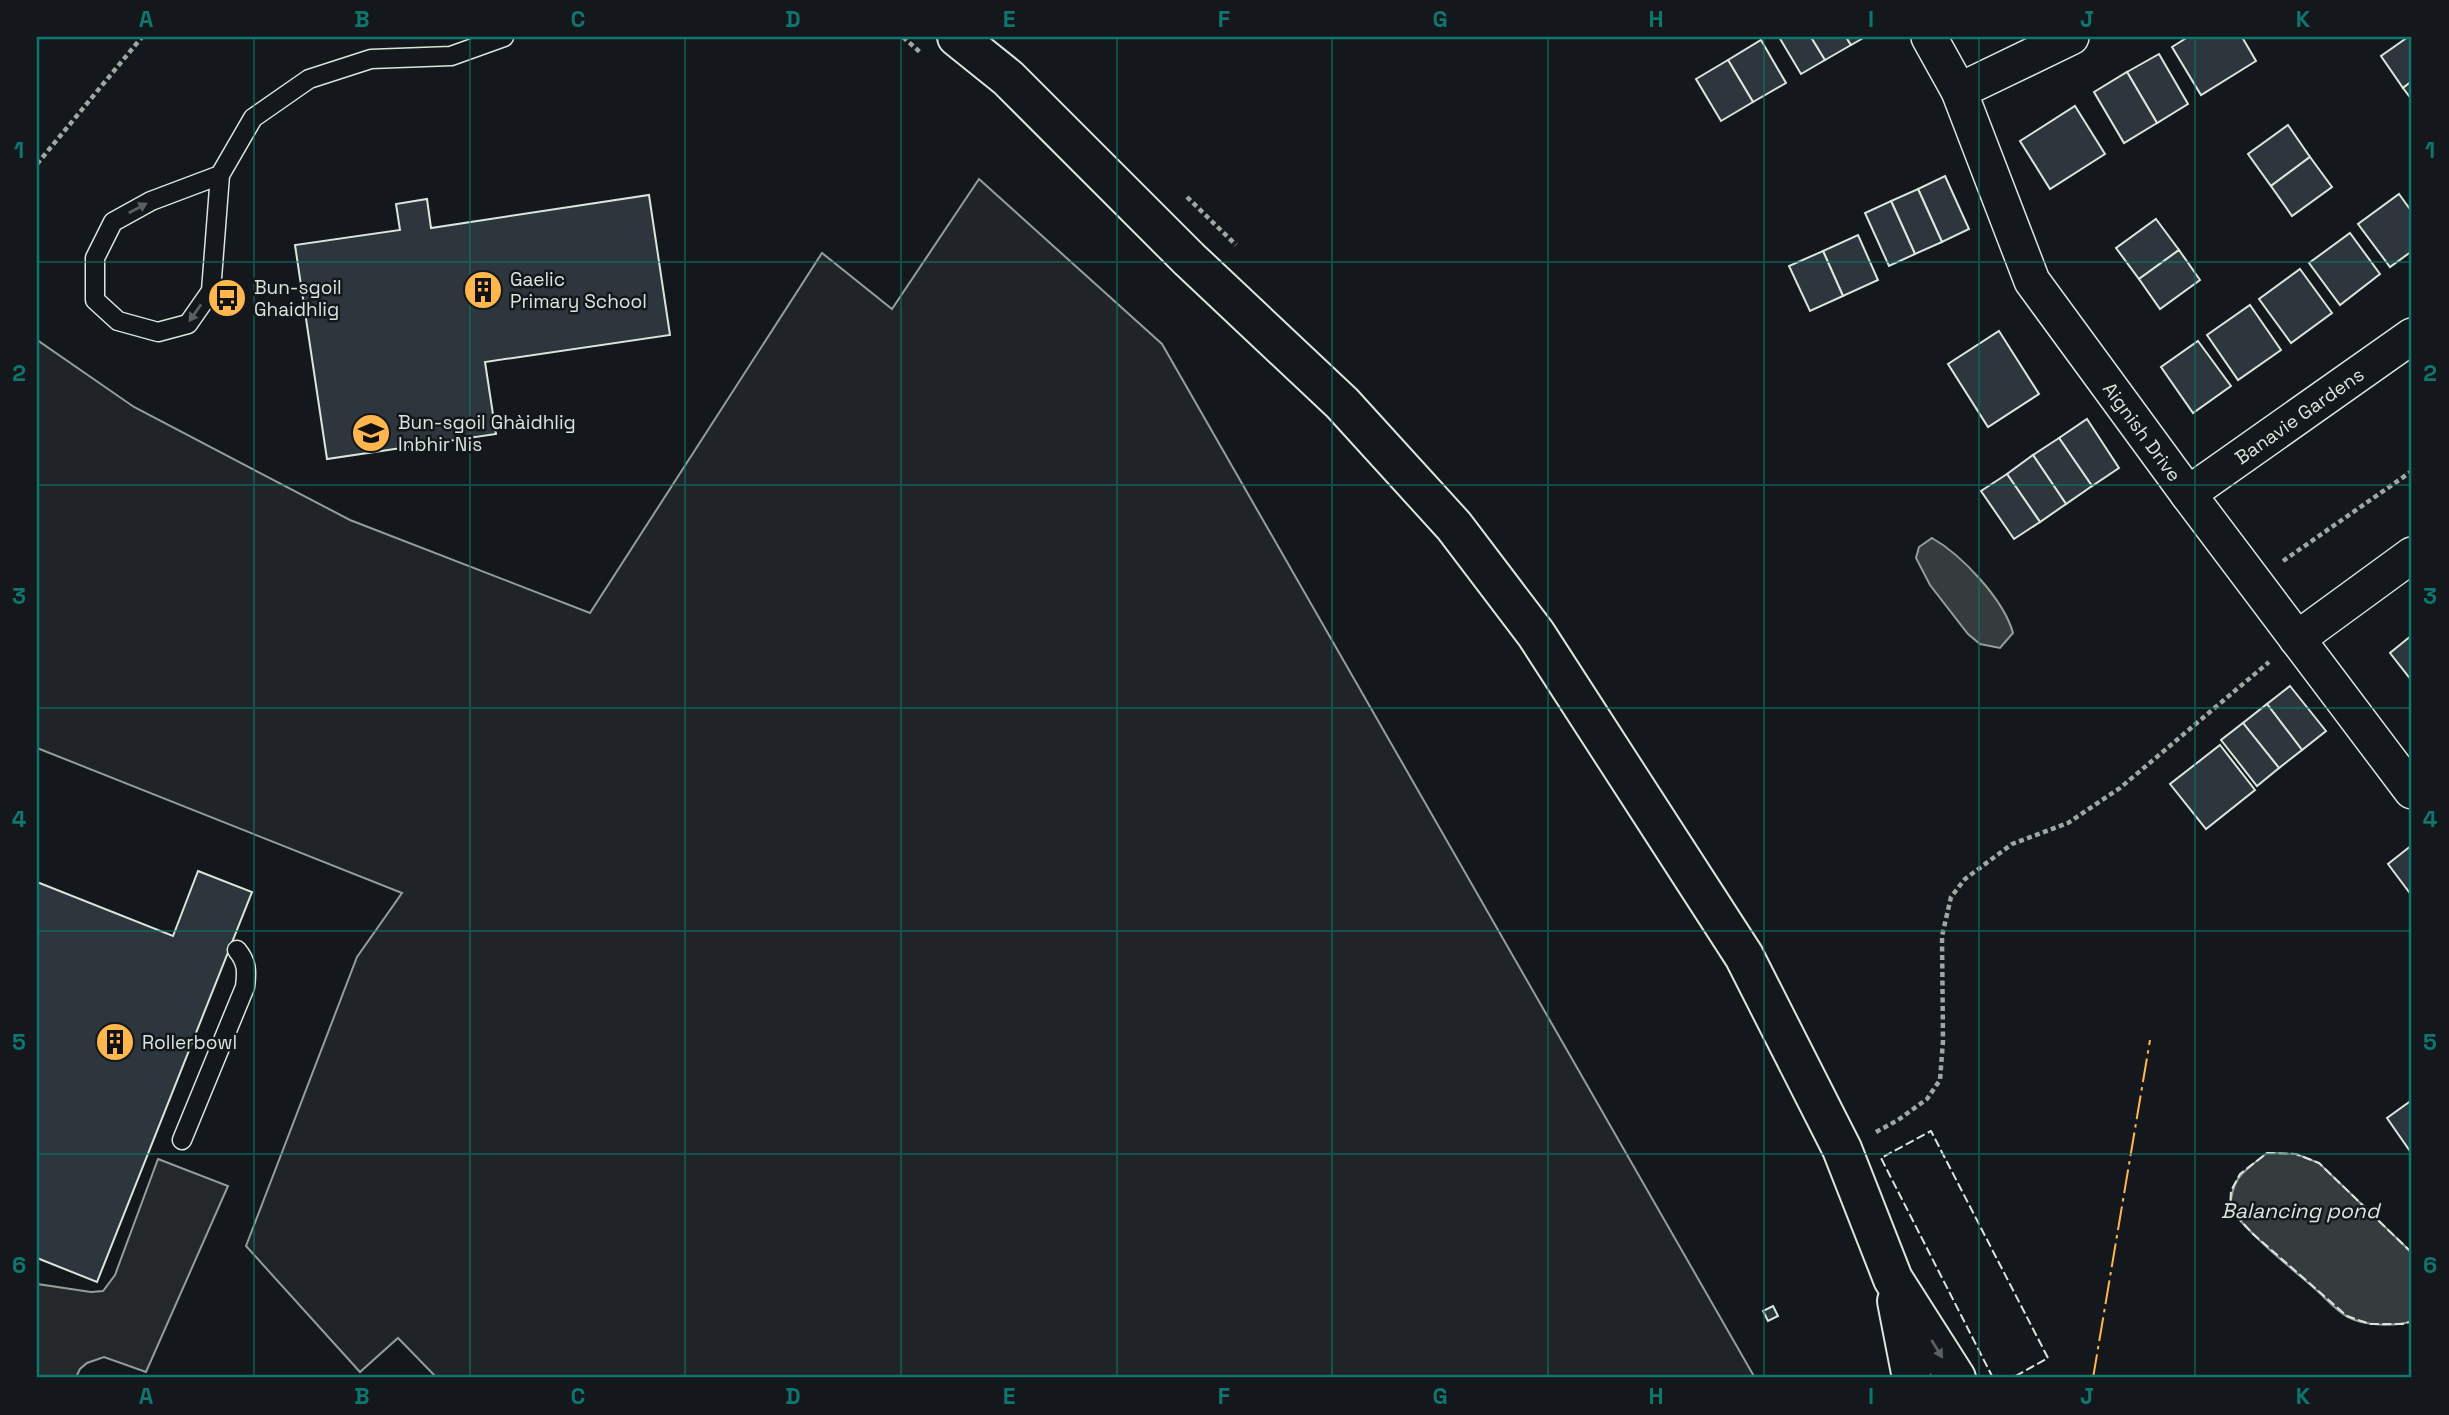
<svg xmlns="http://www.w3.org/2000/svg" width="2449" height="1415" font-family="'Space Grotesk',sans-serif">
	<rect width="100%" height="100%" fill="#14181c"/>
	<polygon fill="#202428" stroke="#939e99" stroke-width="2" points="979,179 1162,344 1755,1378 437,1378 398,1338 360,1372 246,1246 357,957 402,893 37,748 37,340 134,407 350,520 590,613 822,253 892,309"/>
	<polygon fill="#24282b" stroke="#939e99" stroke-width="2" points="158,1159 228,1186 146,1372 104,1357 87,1363 80,1369 76,1377 78,1378 37,1378 37,1284 91,1292 103,1291 115,1275"/>
	<g fill="#363b3e" stroke="#939e99" stroke-width="2">
		<path d="M 1932,538 C 1962,555 2004,600 2013,633 L 2000,648 L 1980,644 L 1968,634 L 1930,585 L 1916,558 L 1919,547 Z"/>
		<path d="M 2267,1153 L 2296,1154 L 2319,1163 L 2412,1253 L 2412,1321 C 2394,1327 2365,1326 2348,1317 C 2336,1311 2325,1297 2314,1288 C 2285,1263 2255,1239 2230,1209 C 2232,1176 2243,1172 2267,1153 Z"/>
	</g>
	<g fill="#2c363c" stroke="#d8e6dc" stroke-width="2">
		<polygon points="1779,37 1811,37 1825,60 1801,74"/>
		<polygon points="1811,37 1846,37 1851,45 1825,60"/>
		<polygon points="1846,37 1865,37 1851,45"/>
		<polygon points="2188,37 2242,37 2256,61 2201,95 2172,47"/>
		<polygon points="2408,37 2412,37 2412,81 2403,88 2381,56"/>
		<polygon points="1761,40 1786,83 1753,102 1728,60"/>
		<polygon points="2159,54 2188,104 2157,123 2127,72"/>
		<polygon points="1728,60 1753,102 1721,121 1696,79"/>
		<polygon points="2127,72 2157,123 2124,143 2094,92"/>
		<polygon points="2412,81 2412,100 2403,88"/>
		<polygon points="2075,106 2105,154 2050,189 2020,141"/>
		<polygon points="2288,125 2310,157 2271,186 2248,154"/>
		<polygon points="2310,157 2332,187 2292,216 2271,186"/>
		<polygon points="1945,176 1969,229 1942,242 1918,189"/>
		<polygon points="1918,189 1942,242 1915,254 1891,201"/>
		<polygon points="2399,194 2412,212 2412,251 2390,267 2358,224"/>
		<polygon points="649,195 670,335 485,362 496,434 327,459 295,245 400,230 396,204 427,199 431,228"/>
		<polygon points="1891,201 1915,254 1889,266 1865,213"/>
		<polygon points="2156,219 2179,250 2139,279 2116,248"/>
		<polygon points="2350,233 2380,274 2340,305 2309,263"/>
		<polygon points="1858,235 1878,280 1843,296 1823,251"/>
		<polygon points="2179,250 2200,280 2160,309 2139,279"/>
		<polygon points="1823,251 1843,296 1810,311 1789,266"/>
		<polygon points="2300,269 2332,313 2291,343 2259,299"/>
		<polygon points="2250,305 2281,350 2238,380 2207,335"/>
		<polygon points="1999,331 2039,394 1988,427 1948,364"/>
		<polygon points="2198,341 2231,386 2193,413 2161,367"/>
		<polygon points="2087,419 2119,468 2092,486 2059,438"/>
		<polygon points="2059,438 2092,486 2066,504 2033,455"/>
		<polygon points="2033,455 2066,504 2040,522 2007,474"/>
		<polygon points="2007,474 2040,522 2014,539 1981,491"/>
		<polygon points="2412,635 2412,681 2390,653"/>
		<polygon points="2290,686 2326,731 2302,750 2267,704"/>
		<polygon points="2267,704 2302,750 2279,768 2243,723"/>
		<polygon points="2243,723 2279,768 2257,786 2221,740"/>
		<polygon points="2220,745 2255,790 2206,829 2170,784"/>
		<polygon points="2412,845 2412,896 2388,864"/>
		<polygon points="198,871 252,892 97,1282 37,1258 37,882 173,936"/>
		<polygon points="2412,1100 2412,1154 2387,1118"/>
		<polygon points="1773,1306 1778,1316 1768,1321 1763,1311"/>
	</g>
	<g fill="none" stroke-linecap="round" stroke-linejoin="round">
		<defs>
			<g id="lane">
				<polyline points="220,175 151,201 113,222 95,258 95,300 118,321 158,332 188,324 211,291 220,175 253,118 309,79 371,59 451,56 504,37"/>
				<path d="M 182,1140 L 245,987 C 247,971 247,962 237,950"/>
			</g>
			<g id="street">
				<path id="s1" d="M 1929,37 L 1959,91 L 2032,281 L 2188,494 L 2412,791"/>
				<polyline points="1959,91 2071,37"/>
				<path id="s2" d="M 2188,494 L 2412,336"/>
				<polyline points="2297,639 2412,555"/>
			</g>
			<g id="primary">
				<polyline points="957,37 1008,78 1189,259 1342,403 1454,526 1536,634 1744,956 1842,1149 1893,1279 1956,1378"/>
				<polyline points="1897,1301 1912,1378"/>
			</g>
		</defs>
		<use href="#lane" stroke="#d8e6dc" stroke-width="21"/>
		<use href="#street" stroke="#d8e6dc" stroke-width="38"/>
		<use href="#primary" stroke="#d8e6dc" stroke-width="42"/>
		<g stroke="#9da8a2" stroke-width="4.5" stroke-dasharray="5 3.5" stroke-linecap="butt">
			<polyline points="903,37 921,53"/>
			<polyline points="37,164 142,37"/>
			<polyline points="1187,197 1236,245"/>
			<polyline points="2283,561 2412,471"/>
			<polyline points="1876,1132 1898,1120 1927,1099 1940,1080 1943,1041 1942,936 1951,897 1965,879 2012,844 2068,823 2120,788 2269,662"/>
		</g>
		<use href="#lane" stroke="#14181c" stroke-width="18"/>
		<use href="#street" stroke="#14181c" stroke-width="35"/>
		<use href="#primary" stroke="#14181c" stroke-width="38"/>
		<g stroke="#d8e6dc" stroke-width="2" stroke-dasharray="9 3.5" stroke-linecap="butt">
			<polyline points="2412,1253 2319,1163 2296,1154 2267,1153 2240,1174 2231,1191 2230,1209 2252,1233 2347,1316 2370,1324 2404,1324 2412,1321"/>
			<polyline points="1993,1378 1881,1158 1931,1131 2048,1358 2012,1378"/>
		</g>
		<polyline stroke="#ffb74d" stroke-width="2" stroke-dasharray="24 5 3.5 5" stroke-linecap="butt" points="2093,1378 2150,1040"/>
	</g>
	<defs><path id="oneway-solid" d="M-6-.8H1V-3.2L6.5 0L1 3.2V.8H-6Z" transform="scale(1.75)"/></defs>
	<g fill="#59605f">
		<use href="#oneway-solid" transform="translate(138 208) rotate(-28)"/>
		<use href="#oneway-solid" transform="translate(195 313) rotate(125)"/>
		<use href="#oneway-solid" transform="translate(1937 1349) rotate(58)"/>
	</g>
	<path fill="none" stroke="#0f766e" stroke-width="2" stroke-opacity="0.55" d="M 254,37 L 254,1378M 470,37 L 470,1378M 685,37 L 685,1378M 901,37 L 901,1378M 1117,37 L 1117,1378M 1332,37 L 1332,1378M 1548,37 L 1548,1378M 1764,37 L 1764,1378M 1979,37 L 1979,1378M 2195,37 L 2195,1378M 37,262 L 2412,262M 37,485 L 2412,485M 37,708 L 2412,708M 37,931 L 2412,931M 37,1154 L 2412,1154"/>
	<defs>
		<symbol id="building-disc" viewBox="-11 -11 22 22"><circle r="9.5" fill="#ffb74d" stroke="#14181c"/><path d="M-4-6H4V6H1V3H-1V6H-4ZM-2.5-4.3h1.7v1.8h-1.7ZM.8-4.3h1.7v1.8H.8ZM-2.5-1h1.7V.8h-1.7ZM.8-1h1.7V.8H.8Z" fill="#111"/></symbol>
		<symbol id="bus-disc" viewBox="-11 -11 22 22"><circle r="9.5" fill="#ffb74d" stroke="#14181c"/><path d="M-5-6H5V4H4V6H2V4H-2V6H-4V4H-5ZM-3.5-4V0h7V-4ZM-3.5 1.2v1.5H-2V1.2ZM2 1.2v1.5H3.5V1.2Z" fill="#111"/></symbol>
		<symbol id="school-disc" viewBox="-11 -11 22 22"><circle r="9.5" fill="#ffb74d" stroke="#14181c"/><path d="M0-5L7-2L0 1L-7-2ZM-4 1L0 2.5L4 1V4Q0 6-4 4Z" fill="#111"/></symbol>
	</defs>
	<g fill-rule="evenodd">
		<use href="#building-disc" x="461" y="268" width="44" height="44"/>
		<use href="#bus-disc" x="205" y="276" width="44" height="44"/>
		<use href="#school-disc" x="349" y="411" width="44" height="44"/>
		<use href="#building-disc" x="93" y="1020" width="44" height="44"/>
	</g>
	<g text-anchor="middle" stroke-width="5" stroke-linejoin="round" paint-order="stroke">
		<g font-size="19" fill="#d8e6dc" stroke="#14181c" text-anchor="start">
			<text x="510" y="286">Gaelic<tspan x="510" dy="22">Primary School</tspan></text>
			<text x="254" y="294">Bun-sgoil<tspan x="254" dy="22">Ghaidhlig</tspan></text>
			<text x="398" y="429">Bun-sgoil Ghàidhlig<tspan x="398" dy="22">Inbhir Nis</tspan></text>
			<text x="142" y="1049">Rollerbowl</text>
		</g>
		<g font-size="19" fill="#d8e6dc" stroke="#14181c">
			<text dy="7" stroke="none"><textPath href="#s2" startOffset="136">Banavie Gardens</textPath></text>
			<text dy="7" stroke="none"><textPath href="#s1" startOffset="452">Aignish Drive</textPath></text>
		</g>
		<g font-size="21" font-style="italic" fill="#d8e6dc" stroke="#14181c">
			<text x="2300" y="1218">Balancing pond</text>
		</g>
	</g>
	<rect width="2449" height="1415" fill="none" stroke="#14181c" stroke-width="77"/>
	<rect x="38" y="38" width="2372" height="1338" fill="none" stroke="#0f766e" stroke-width="2.5"/>
	<g font-size="23" text-anchor="middle" font-weight="bold" fill="#0f766e">
		<text x="146" y="27">A</text>
		<text x="362" y="27">B</text>
		<text x="578" y="27">C</text>
		<text x="793" y="27">D</text>
		<text x="1009" y="27">E</text>
		<text x="1224" y="27">F</text>
		<text x="1440" y="27">G</text>
		<text x="1656" y="27">H</text>
		<text x="1871" y="27">I</text>
		<text x="2087" y="27">J</text>
		<text x="2303" y="27">K</text>
		<text x="19" y="158">1</text>
		<text x="2430" y="158">1</text>
		<text x="19" y="381">2</text>
		<text x="2430" y="381">2</text>
		<text x="19" y="604">3</text>
		<text x="2430" y="604">3</text>
		<text x="19" y="827">4</text>
		<text x="2430" y="827">4</text>
		<text x="19" y="1050">5</text>
		<text x="2430" y="1050">5</text>
		<text x="19" y="1273">6</text>
		<text x="2430" y="1273">6</text>
		<text x="146" y="1404">A</text>
		<text x="362" y="1404">B</text>
		<text x="578" y="1404">C</text>
		<text x="793" y="1404">D</text>
		<text x="1009" y="1404">E</text>
		<text x="1224" y="1404">F</text>
		<text x="1440" y="1404">G</text>
		<text x="1656" y="1404">H</text>
		<text x="1871" y="1404">I</text>
		<text x="2087" y="1404">J</text>
		<text x="2303" y="1404">K</text>
	</g>
</svg>
